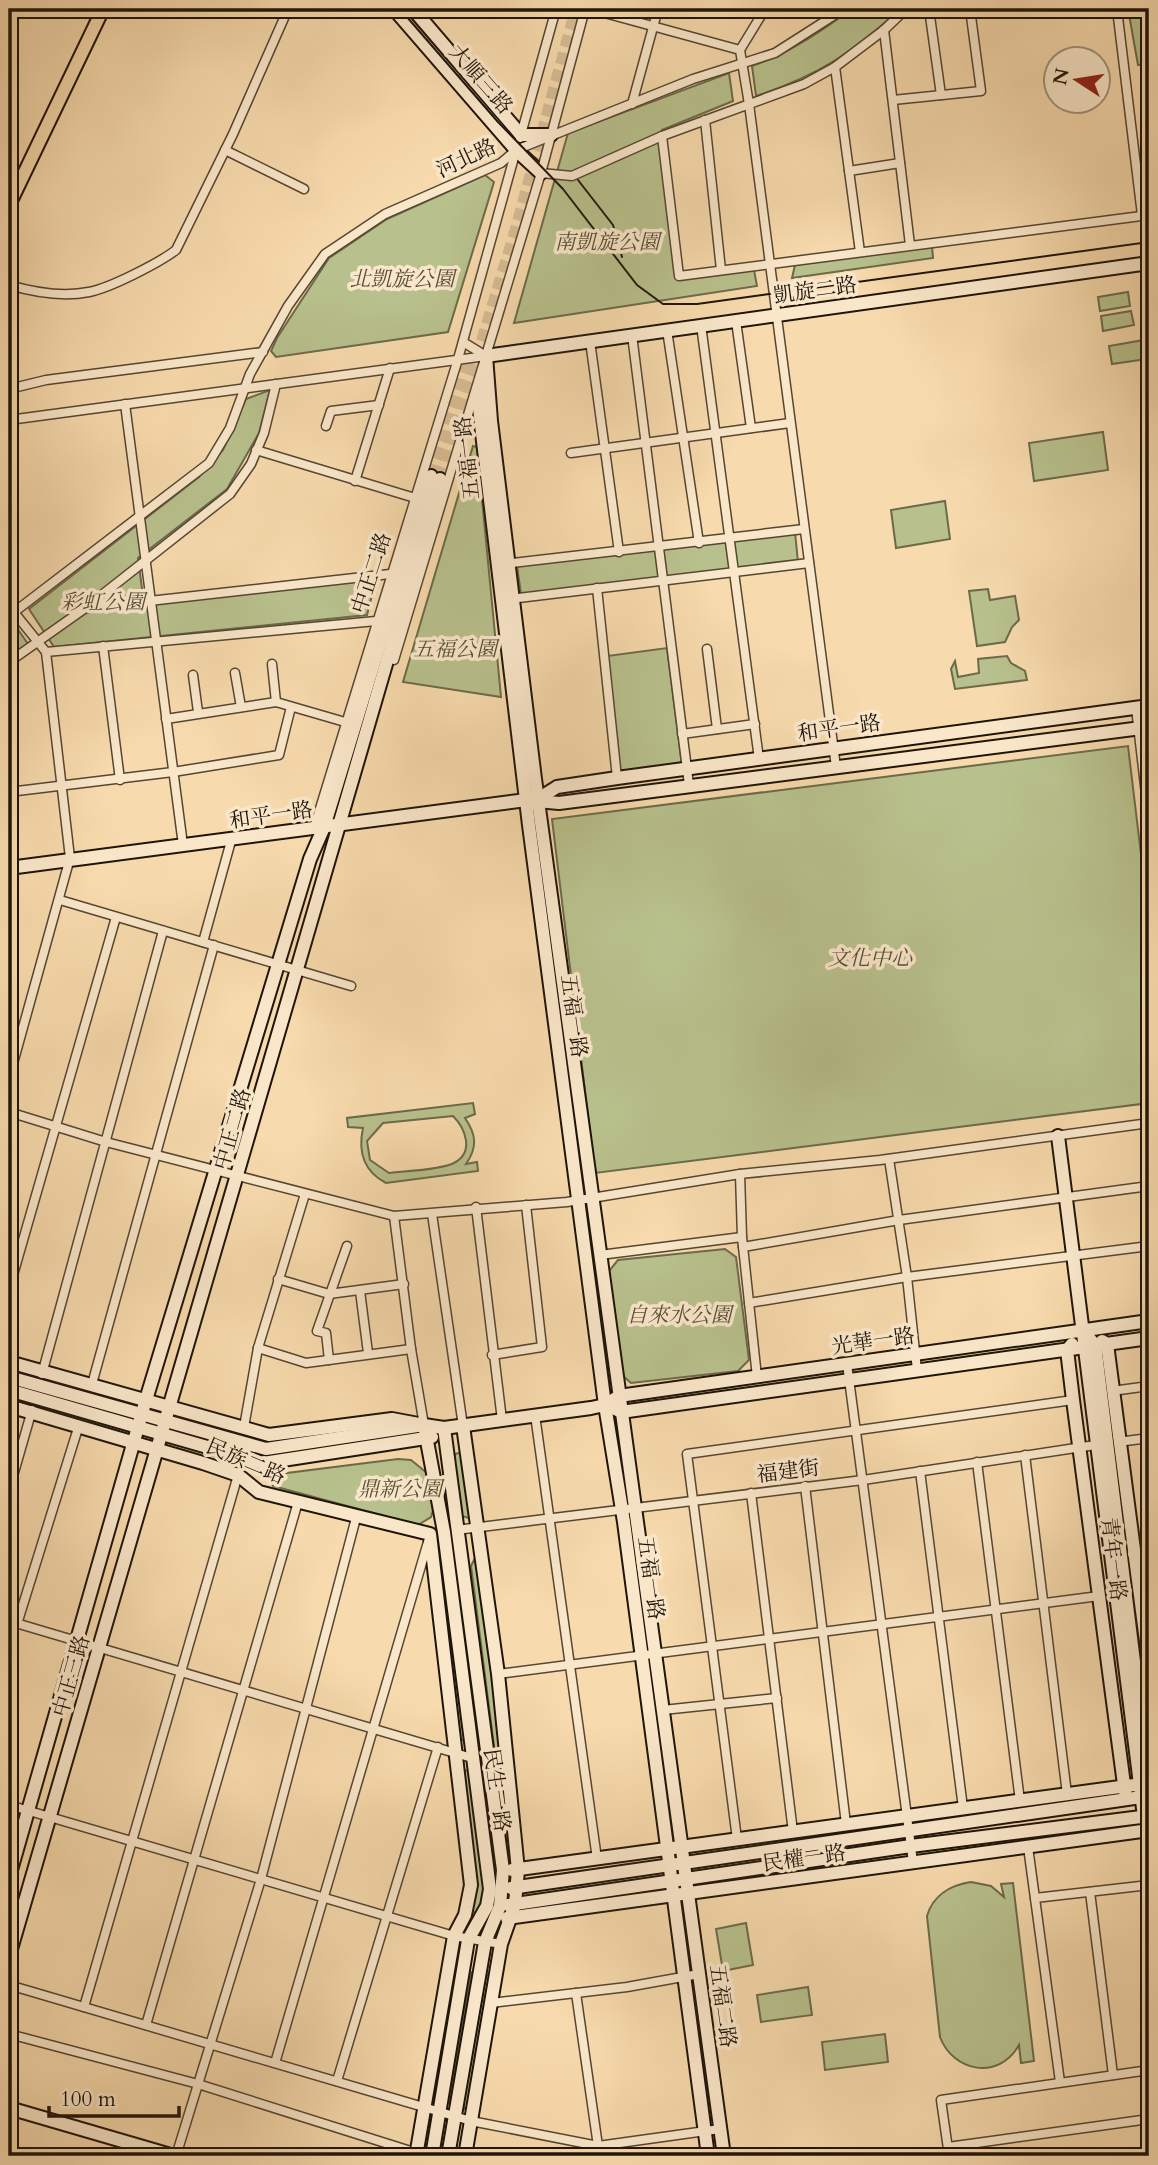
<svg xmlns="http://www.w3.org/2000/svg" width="1158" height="2165" font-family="Cardo,'Noto Serif TC',serif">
	<rect width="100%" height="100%" fill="#f7daad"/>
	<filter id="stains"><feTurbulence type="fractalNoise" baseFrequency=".00286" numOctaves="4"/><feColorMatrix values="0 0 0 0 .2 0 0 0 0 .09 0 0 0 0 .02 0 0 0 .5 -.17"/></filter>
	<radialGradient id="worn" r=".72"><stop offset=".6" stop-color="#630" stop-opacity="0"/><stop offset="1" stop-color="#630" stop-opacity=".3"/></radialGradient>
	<g fill="#b8c18d" stroke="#6c6a4b" stroke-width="2" fill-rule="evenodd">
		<path d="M 851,9 L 900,9 C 851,54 819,75 756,96 L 752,66 C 789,53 820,33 851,9 Z"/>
		<polygon points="1128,9 1149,9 1149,64 1138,65"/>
		<polygon points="729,73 733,101 662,130 678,280 754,270 757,286 514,323 568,133"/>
		<polygon points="485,175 494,182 448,332 276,357 271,351 277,338 329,258 387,219"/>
		<polygon points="932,246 933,258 792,278 795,265"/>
		<polygon points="1128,292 1130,306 1100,311 1098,297"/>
		<polygon points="1131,311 1134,325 1103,331 1101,316"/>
		<polygon points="1144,340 1147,359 1112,364 1109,346"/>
		<polygon points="270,390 259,433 227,489 138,558 144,604 376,579 367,615 54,647 29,609 199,477 223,450 246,399"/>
		<polygon points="1103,432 1108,470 1034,481 1029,443"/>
		<polygon points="473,446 477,447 501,697 403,682"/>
		<polygon points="945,501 950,539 896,548 891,510"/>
		<polygon points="1149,501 1149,573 1142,536"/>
		<polygon points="795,532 798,562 521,594 517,566"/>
		<polygon points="988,589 990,600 1015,596 1019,620 1012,627 1005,642 977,646 969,591"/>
		<polygon points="10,618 28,644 9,658 9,619"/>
		<polygon points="667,648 682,765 619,773 607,656"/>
		<polygon points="1007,656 1011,663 1025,671 1027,680 955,689 951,669 955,661 958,677 979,673 978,659"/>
		<polygon points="1128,746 1149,921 1149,1103 595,1173 552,819"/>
		<path d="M 473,1103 L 475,1114 L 465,1118 C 476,1134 478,1147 466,1164 L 477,1162 L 478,1171 L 386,1183 C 363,1171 358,1151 363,1128 L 348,1127 L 347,1118 ZM 453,1116 C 465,1128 475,1152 454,1163 C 441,1170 405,1171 389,1173 L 370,1160 L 367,1141 L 383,1123 Z"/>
		<polygon points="725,1249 736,1257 749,1360 738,1371 631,1383 622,1375 609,1271 618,1260"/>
		<polygon points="462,1452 472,1519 462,1516 454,1460 455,1454"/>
		<polygon points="398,1459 411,1460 427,1473 433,1510 431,1517 418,1525 273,1486 269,1479 271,1475"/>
		<polygon points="476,1556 480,1557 510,1839 506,1840 471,1566"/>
		<polygon points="447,1584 466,1740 460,1740 442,1585"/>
		<polygon points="463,1770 469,1771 485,1901 476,1915 470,1906"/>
		<path d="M 971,1882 L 991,1886 L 1004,1897 L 1001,1884 L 1013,1883 L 1034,2061 L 1021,2063 L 1019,2045 C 999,2081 953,2072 940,2037 L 927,1916 C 933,1895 951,1885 971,1882 Z"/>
		<polygon points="746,1923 753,1965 723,1971 716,1929"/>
		<polygon points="456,1966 459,1967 435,2100 431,2098"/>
		<polygon points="471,1972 473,1973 451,2102 449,2101"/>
		<polygon points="485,1975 490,1975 468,2108 465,2109 461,2102"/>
		<polygon points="808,1987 812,2015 761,2022 757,1995"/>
		<polygon points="885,2034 888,2062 825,2070 822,2042"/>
	</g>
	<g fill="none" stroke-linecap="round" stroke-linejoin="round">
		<g stroke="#d7bc94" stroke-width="12" stroke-dasharray="12 6" stroke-linecap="butt">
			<polyline points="431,476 467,362"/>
			<polyline points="440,479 516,229 576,9"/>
		</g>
		<defs>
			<g id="street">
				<polyline points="590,9 740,50"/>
				<polyline points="929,9 941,95"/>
				<polyline points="1117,9 1142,215"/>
				<polyline points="884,30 910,245"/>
				<polyline points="740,50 749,104 836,767"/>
				<polyline points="740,50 765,9"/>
				<polyline points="835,67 860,252"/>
				<polyline points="893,100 981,91 970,9"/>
				<polyline points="632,104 658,9"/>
				<polyline points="705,120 721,270"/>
				<polyline points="662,136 679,276 1149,215"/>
				<polyline points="520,138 556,9"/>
				<polyline points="225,150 304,189"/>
				<polyline points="849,171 900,163"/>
				<polyline points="541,173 572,176 662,136 804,84 835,67 884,30 906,9"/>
				<path d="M 9,285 C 33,292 64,297 89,292 C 110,288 159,263 176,250 L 233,134 L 288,9"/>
				<polyline points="736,321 751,428"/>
				<polyline points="701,325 759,759"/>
				<polyline points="667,330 699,543"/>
				<polyline points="632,335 689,785"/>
				<polyline points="590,341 619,552"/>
				<polyline points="463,342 486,356"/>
				<polyline points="9,389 46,380 263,352"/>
				<polyline points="125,404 183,845"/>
				<polyline points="9,420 486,356"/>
				<polyline points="326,426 331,411 379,405"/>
				<polyline points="256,450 415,498"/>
				<polyline points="571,453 790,423"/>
				<polyline points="355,481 390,368"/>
				<polyline points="504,564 804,529"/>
				<polyline points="597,588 617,778"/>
				<polyline points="510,599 809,563"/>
				<polyline points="9,606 46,652 70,858 9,1078"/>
				<polyline points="87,608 390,574"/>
				<polyline points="9,616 209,463 230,428 250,374 288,306 325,254 385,214 501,163 516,150 693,79 775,53 844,9"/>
				<polyline points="103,646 120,780"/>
				<polyline points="707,649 717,729"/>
				<polyline points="46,652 376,621"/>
				<polyline points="394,660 541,173 585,9"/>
				<polyline points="9,662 84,609 230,494 251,464 264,433 276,384"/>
				<polyline points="272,664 276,702"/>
				<polyline points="235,673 241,707"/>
				<polyline points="193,675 198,712"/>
				<polyline points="1136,708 1149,820"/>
				<polyline points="166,719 276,702 345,722"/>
				<polyline points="682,734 755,724"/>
				<polyline points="9,792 173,772 279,755 291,707"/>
				<polyline points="314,828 458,359 515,154"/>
				<polyline points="60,900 351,986"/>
				<polyline points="203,942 231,841"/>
				<polyline points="9,1112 106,1142 394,1216 567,1202 740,1174 880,1160 1149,1123"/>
				<polyline points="889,1159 907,1277 917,1370"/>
				<polyline points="740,1174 742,1237 757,1377"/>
				<polyline points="476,1207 502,1420"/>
				<polyline points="432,1214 463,1426"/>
				<polyline points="394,1216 411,1349 424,1425"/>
				<polyline points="743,1247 899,1220 1149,1186"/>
				<polyline points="600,1255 742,1237"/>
				<polyline points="278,1279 329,1294 404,1284"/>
				<polyline points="9,1289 116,917"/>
				<polyline points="360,1291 368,1353"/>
				<polyline points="749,1303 907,1277 1149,1246"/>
				<polyline points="258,1348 306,1363 411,1349"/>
				<polyline points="492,1355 542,1347 526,1205"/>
				<polyline points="329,1360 326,1333 317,1331 347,1246"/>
				<polyline points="847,1364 913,1862"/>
				<polyline points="42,1374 163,931"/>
				<polyline points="92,1384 214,945"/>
				<polyline points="1112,1391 1149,1386"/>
				<polyline points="535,1415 597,1859"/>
				<polyline points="244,1427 258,1348 305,1194"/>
				<polyline points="1118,1442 1149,1438"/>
				<polyline points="1025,1455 1067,1794"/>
				<polyline points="977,1462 1020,1801"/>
				<polyline points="920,1471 963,1808"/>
				<polyline points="805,1486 846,1824"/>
				<polyline points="9,1490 32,1410"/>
				<polyline points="751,1493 793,1832"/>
				<polyline points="456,1530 863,1480 1102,1444"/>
				<polyline points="1132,1554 1149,1552"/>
				<polyline points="9,1621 472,1758"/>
				<polyline points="17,1624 79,1425"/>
				<polyline points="498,1674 1099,1596"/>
				<polyline points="663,1710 777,1698"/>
				<polyline points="9,1805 454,1936 501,1944"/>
				<polyline points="737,1839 687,1454 1073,1400"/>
				<polyline points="1028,1847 1060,2082"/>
				<polyline points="1090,1892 1113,2075"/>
				<polyline points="1035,1898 1149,1885"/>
				<polyline points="9,1985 471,2121 598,2146 720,2129"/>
				<polyline points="576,1993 598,2146"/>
				<polyline points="491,2003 627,1987 699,1974"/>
				<polyline points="84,2007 238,1475"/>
				<polyline points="146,2025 298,1502"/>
				<polyline points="9,2034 198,2084 417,2153"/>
				<polyline points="275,2063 428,1542"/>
				<polyline points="337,2081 438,1747"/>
				<polyline points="948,2147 1149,2119"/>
				<polyline points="176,2156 261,1879 356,1518"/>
				<polyline points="949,2156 941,2100 1149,2070"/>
			</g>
			<g id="secondary">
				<polyline points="394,9 516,150 541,173"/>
				<polyline points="413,9 521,135 551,135"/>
				<polyline points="486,356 491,421 535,779 724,2156"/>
				<polyline points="486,356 1149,263"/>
				<polyline points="482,384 479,408 529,825 605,1405 624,1522 708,2156"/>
				<polyline points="538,799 557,787 617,778 1149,706"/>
				<polyline points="9,868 526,800 559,803 1149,727"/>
				<polyline points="1058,1136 1136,1752 1144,1817 1149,1824"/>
				<polyline points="1090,1339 1095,1345 1097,1361 1149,1784"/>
				<polyline points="1102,1341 1107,1344 1149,1664"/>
				<polyline points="1072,1344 1067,1350 1073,1400 1125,1792"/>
				<polyline points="9,1362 269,1435 392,1419 424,1425 444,1532 490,1889 487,1906 468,1940 432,2156"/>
				<polyline points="9,1377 266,1449 424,1425 444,1428 591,1408 605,1405 619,1396 1149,1321"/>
				<polyline points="9,1390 263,1463 432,1437"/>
				<polyline points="9,1406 203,1463 238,1475 259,1492 430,1534 471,1885 465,1915 454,1936 416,2156"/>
				<polyline points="615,1409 621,1412 1149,1338"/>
				<polyline points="463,1426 498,1674 518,1870 515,1904 501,1944 465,2156"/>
				<polyline points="444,1428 503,1870 500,1906 485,1942 448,2156"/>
				<polyline points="512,1870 1149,1783"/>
				<polyline points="9,1877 142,1413 310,859 324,827 431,476"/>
				<polyline points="511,1888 1148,1796"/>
				<polyline points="508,1905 911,1846 1149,1816"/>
				<polyline points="507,1918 1149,1830"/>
				<polyline points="9,1956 440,479"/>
				<polyline points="9,2108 174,2156"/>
			</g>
			<polyline id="primary" points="9,205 103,9"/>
		</defs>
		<use href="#street" stroke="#554632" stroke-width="11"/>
		<use href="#secondary" stroke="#1f1409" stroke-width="16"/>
		<use href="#primary" stroke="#1f1409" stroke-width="16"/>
		<use href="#street" stroke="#fae7ca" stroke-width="8"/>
		<use href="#secondary" stroke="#fae7ca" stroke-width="12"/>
		<use href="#primary" stroke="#f7daad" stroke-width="12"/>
		<g stroke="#1f1409" stroke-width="2">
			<polyline points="400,9 498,122 563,189 637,285 663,304 697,304 1149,242"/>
			<polyline points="578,180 613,225 622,257"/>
		</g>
	</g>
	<g text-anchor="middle" stroke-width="7" stroke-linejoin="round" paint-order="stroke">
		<g font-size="21" fill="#1f1409" stroke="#fae7ca">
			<text transform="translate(481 79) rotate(49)" y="7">大順三路</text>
			<text transform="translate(466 158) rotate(-25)" y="7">河北路</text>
			<text transform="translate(815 290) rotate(-8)" y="7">凱旋二路</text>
			<text transform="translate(467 458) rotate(-97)" y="7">五福一路</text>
			<text transform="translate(371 573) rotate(-72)" y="7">中正二路</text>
			<text transform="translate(839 728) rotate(-8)" y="7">和平一路</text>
			<text transform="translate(271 815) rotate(-8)" y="7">和平一路</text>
			<text transform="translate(574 1016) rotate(82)" y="7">五福一路</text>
			<text transform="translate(232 1129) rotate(-74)" y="7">中正二路</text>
			<text transform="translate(873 1341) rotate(-8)" y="7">光華一路</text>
			<text transform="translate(246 1461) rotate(23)" y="7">民族二路</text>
			<text transform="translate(788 1471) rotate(-7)" y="7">福建街</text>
			<text transform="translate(1114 1559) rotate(83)" y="7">青年一路</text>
			<text transform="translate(651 1578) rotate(82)" y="7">五福一路</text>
			<text transform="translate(71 1676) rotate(-74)" y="7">中正三路</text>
			<text transform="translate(497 1790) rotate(82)" y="7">民生一路</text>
			<text transform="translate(804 1858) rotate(-8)" y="7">民權一路</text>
			<text transform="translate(723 2006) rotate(82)" y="7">五福二路</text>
		</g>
		<g font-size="21" font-style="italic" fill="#555137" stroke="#fae7ca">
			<text x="607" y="249">南凱旋公園</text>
			<text x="402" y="286">北凱旋公園</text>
			<text x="103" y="609">彩虹公園</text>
			<text x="455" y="656">五福公園</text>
			<text x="870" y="965">文化中心</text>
			<text x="679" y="1322">自來水公園</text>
			<text x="400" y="1496">鼎新公園</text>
		</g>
	</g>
	<rect width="1158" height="2165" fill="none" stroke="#f7daad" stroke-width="35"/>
	<rect x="10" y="10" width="1137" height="2144" fill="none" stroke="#1f1409" stroke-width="3.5"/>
	<rect x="18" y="18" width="1123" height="2130" fill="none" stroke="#1f1409" stroke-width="2"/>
	<g transform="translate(1077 80) rotate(282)"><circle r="33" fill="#fae7ca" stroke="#a2937d" stroke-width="2"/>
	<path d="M0-5L12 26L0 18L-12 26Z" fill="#8f2418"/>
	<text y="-10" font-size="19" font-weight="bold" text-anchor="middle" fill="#1f1409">N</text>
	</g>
	<path d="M49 2106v10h130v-10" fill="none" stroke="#1f1409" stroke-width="3.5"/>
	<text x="60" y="2106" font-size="21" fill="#1f1409" stroke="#fae7ca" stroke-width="5" paint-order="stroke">100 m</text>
	<rect width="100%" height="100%" filter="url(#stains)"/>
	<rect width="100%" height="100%" fill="url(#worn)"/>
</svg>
